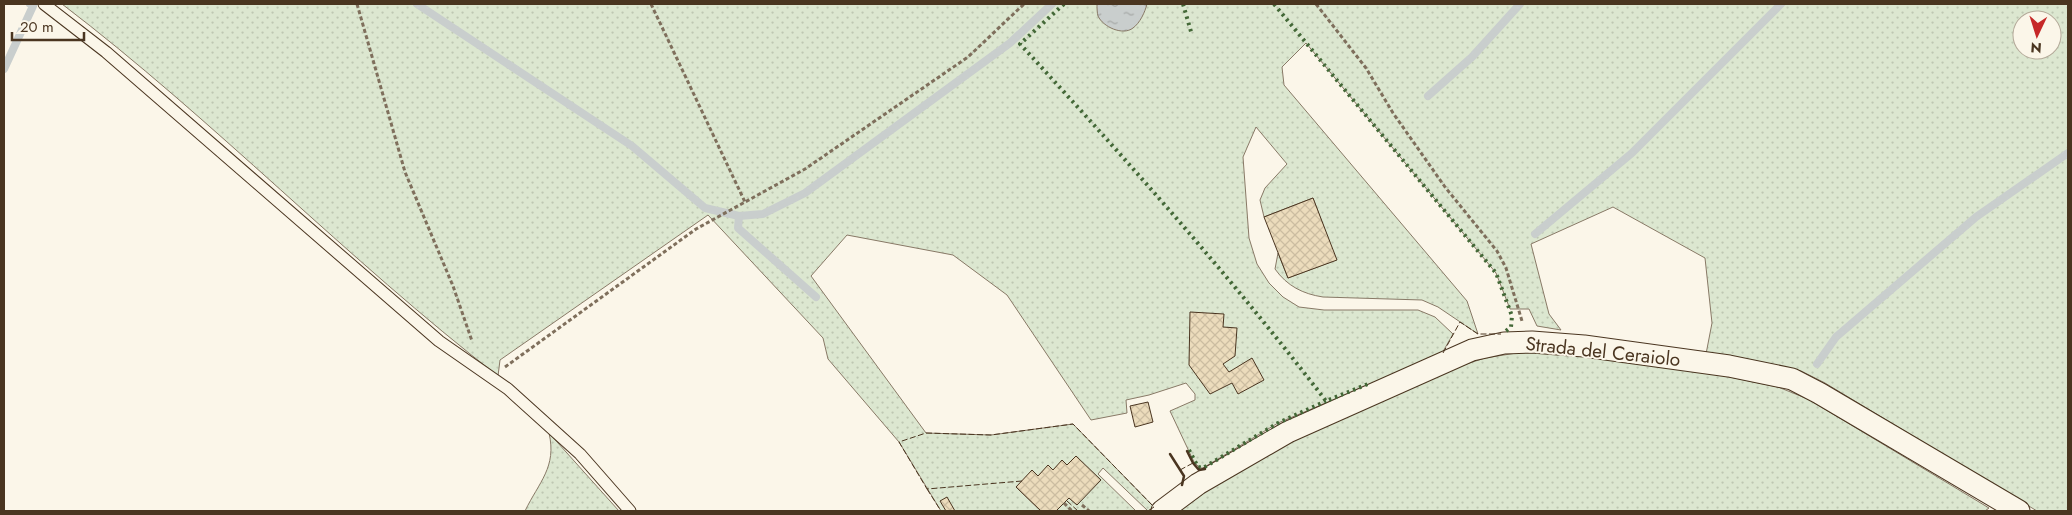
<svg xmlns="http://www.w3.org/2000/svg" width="2072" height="515" font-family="Jost,sans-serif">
	<defs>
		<pattern id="green-dots" width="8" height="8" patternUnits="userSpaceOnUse" patternTransform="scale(1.25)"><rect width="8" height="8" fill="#dce7d0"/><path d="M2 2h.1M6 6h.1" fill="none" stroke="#bec7b2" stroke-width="1.8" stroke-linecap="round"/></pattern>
		<pattern id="water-ripples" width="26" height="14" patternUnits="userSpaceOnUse" patternTransform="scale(1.25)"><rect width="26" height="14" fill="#c9cecd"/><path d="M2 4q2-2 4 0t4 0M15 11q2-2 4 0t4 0" fill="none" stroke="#a5a8a6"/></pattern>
		<pattern id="building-cross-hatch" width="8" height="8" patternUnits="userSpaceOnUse" patternTransform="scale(1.25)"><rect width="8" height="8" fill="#ecdcbc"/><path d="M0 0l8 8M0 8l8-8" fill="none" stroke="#ccbda1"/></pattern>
	</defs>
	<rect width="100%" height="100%" fill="#fbf6e9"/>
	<g fill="url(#green-dots)" stroke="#887966" fill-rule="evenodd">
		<path d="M 62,4 L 2068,4 L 2068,511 L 2037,511 L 1825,383 L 1801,371 L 1706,354 L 1712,323 L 1705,258 L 1613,207 L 1531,244 L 1549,314 L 1561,330 L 1537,326 L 1529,309 L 1510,309 L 1496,273 L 1306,43 L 1282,67 L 1284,85 L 1467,301 L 1478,334 L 1438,307 L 1422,300 L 1323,297 C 1303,294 1287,286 1275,269 L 1278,253 L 1288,278 L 1336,260 L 1313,198 L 1264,217 L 1260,200 L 1265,188 L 1287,164 L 1256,127 L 1243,157 L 1249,238 L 1257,264 L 1269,283 L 1283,297 L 1299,307 L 1324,310 L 1418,310 L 1435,317 L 1453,334 L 1441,355 L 1278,423 L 1203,468 L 1200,468 L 1194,462 L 1170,411 L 1195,400 L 1195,394 L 1186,383 L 1149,395 L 1126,400 L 1127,413 L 1091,420 L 1007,295 L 953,255 L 847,235 L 811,276 L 926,433 L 991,435 L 1073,424 L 1154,507 L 1148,511 L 1103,468 L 1098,474 L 1136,511 L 1056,511 L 1069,498 L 1077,505 L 1067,465 L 1063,461 L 1053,470 L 1048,466 L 1038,476 L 1032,471 L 1016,487 L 1041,511 L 941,511 L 899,442 L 828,359 L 823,338 L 708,215 L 500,360 L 498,376 C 347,259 214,120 62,4 ZM 2022,20 L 2052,20 L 2052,50 L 2022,50 Z"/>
		<polygon points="1529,351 1667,364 1778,387 1808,399 1989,508 1985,511 1179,511 1218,483 1289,439 1460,366 1485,358"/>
		<path d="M 549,433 L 619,511 L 525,511 C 539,482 557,467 549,433 Z"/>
	</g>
	<path fill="url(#water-ripples)" stroke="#887966" d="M 1097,4 L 1147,4 C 1145,12 1140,23 1133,28 C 1123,36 1103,27 1098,16 C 1097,13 1097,7 1097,4 Z"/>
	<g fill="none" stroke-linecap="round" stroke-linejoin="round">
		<g stroke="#c9cecd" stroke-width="8">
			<polyline points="417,4 632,146 705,208 739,216 763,214 805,193 1010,43 1052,4"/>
			<polyline points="4,69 33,6 30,4"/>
			<polyline points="1428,96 1472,57 1520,4"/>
			<polyline points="739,216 738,228 816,297"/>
			<polyline points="1535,234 1632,153 1781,4"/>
			<polyline points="1817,364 1836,337 1976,217 2068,153"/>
		</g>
	</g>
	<g fill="url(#building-cross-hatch)" stroke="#4a3520">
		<polygon points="1313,198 1337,260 1288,278 1264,217"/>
		<polygon points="1190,312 1224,314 1223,327 1237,328 1235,356 1223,364 1229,372 1252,358 1264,380 1238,394 1232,383 1210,394 1189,365"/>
		<polygon points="1148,402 1153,422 1135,427 1130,406"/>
		<polygon points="1076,456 1101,480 1077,505 1069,498 1056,511 1041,511 1016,487 1032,470 1038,476 1048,465 1053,470 1062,460 1067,465"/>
		<polygon points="947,497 955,511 946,511 940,501"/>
	</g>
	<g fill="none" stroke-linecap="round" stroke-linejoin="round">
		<defs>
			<polyline id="lane" points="44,4 106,52 439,341 508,389 580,454 630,511"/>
			<polyline id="street" points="1162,511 1198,484 1288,432 1472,350 1504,343 1532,342 1584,346 1729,366 1792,379 1819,393 2019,511"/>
		</defs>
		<use href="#lane" stroke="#4a3520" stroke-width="13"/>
		<use href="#street" stroke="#4a3520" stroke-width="23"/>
		<g stroke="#7f6f5c" stroke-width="3" stroke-dasharray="4 2.5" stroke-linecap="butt">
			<polyline points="357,4 405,172 453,286 472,341"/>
			<polyline points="651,4 745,202"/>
			<polyline points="1316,4 1366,68 1393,113 1445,187 1497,251 1506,268 1522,321"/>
			<polyline points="505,367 696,229 805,169 968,57 1024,4"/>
			<polyline points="1064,503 1072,511"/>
			<polyline points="1082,505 1089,511"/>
		</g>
		<use href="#lane" stroke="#fbf6e9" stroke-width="11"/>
		<use href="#street" stroke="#fbf6e9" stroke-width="21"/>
		<g stroke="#436837" stroke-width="4" stroke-dasharray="2.5 4" stroke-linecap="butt">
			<path d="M 1064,4 L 1020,44 C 1126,159 1231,277 1326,401 L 1368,384"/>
			<polyline points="1183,4 1192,35"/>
			<polyline points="1274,4 1496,273 1512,316 1511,327 1503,333"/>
			<polyline points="1189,450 1198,467 1203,468 1278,423 1326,401"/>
		</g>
		<g stroke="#4a3520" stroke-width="1" stroke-dasharray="6 2.5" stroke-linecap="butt">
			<polyline points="1443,353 1460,322 1478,334 1501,334"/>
			<polyline points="1180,470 1193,463"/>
			<polyline points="1022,481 927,489 899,442 926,433 991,435 1073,424 1154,507 1148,511"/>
			<polyline points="927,489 941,511"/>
			<polyline points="1067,501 1078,511"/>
		</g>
		<g stroke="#4a3520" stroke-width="2.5">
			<polyline points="1187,451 1193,463 1199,470 1205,469"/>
			<polyline points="1170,454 1184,476 1182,485"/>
		</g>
	</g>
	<g text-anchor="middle" stroke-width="4" stroke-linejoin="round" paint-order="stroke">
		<g font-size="19" fill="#4a3520" stroke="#fbf6e9">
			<text transform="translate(1603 351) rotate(6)" y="7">Strada del Ceraiolo</text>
		</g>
	</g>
	<rect width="2072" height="515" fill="none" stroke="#4a3520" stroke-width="10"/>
	<g transform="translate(2037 35) rotate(184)"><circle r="24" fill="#fbf6e9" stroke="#b4a999"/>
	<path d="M0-4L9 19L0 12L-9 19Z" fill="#c62828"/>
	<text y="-8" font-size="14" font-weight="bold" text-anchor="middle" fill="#4a3520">N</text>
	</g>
	<path d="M12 32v8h72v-8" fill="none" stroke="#4a3520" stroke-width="2.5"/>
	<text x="20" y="32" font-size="15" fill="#4a3520" stroke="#fbf6e9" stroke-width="4" paint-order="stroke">20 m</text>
</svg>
